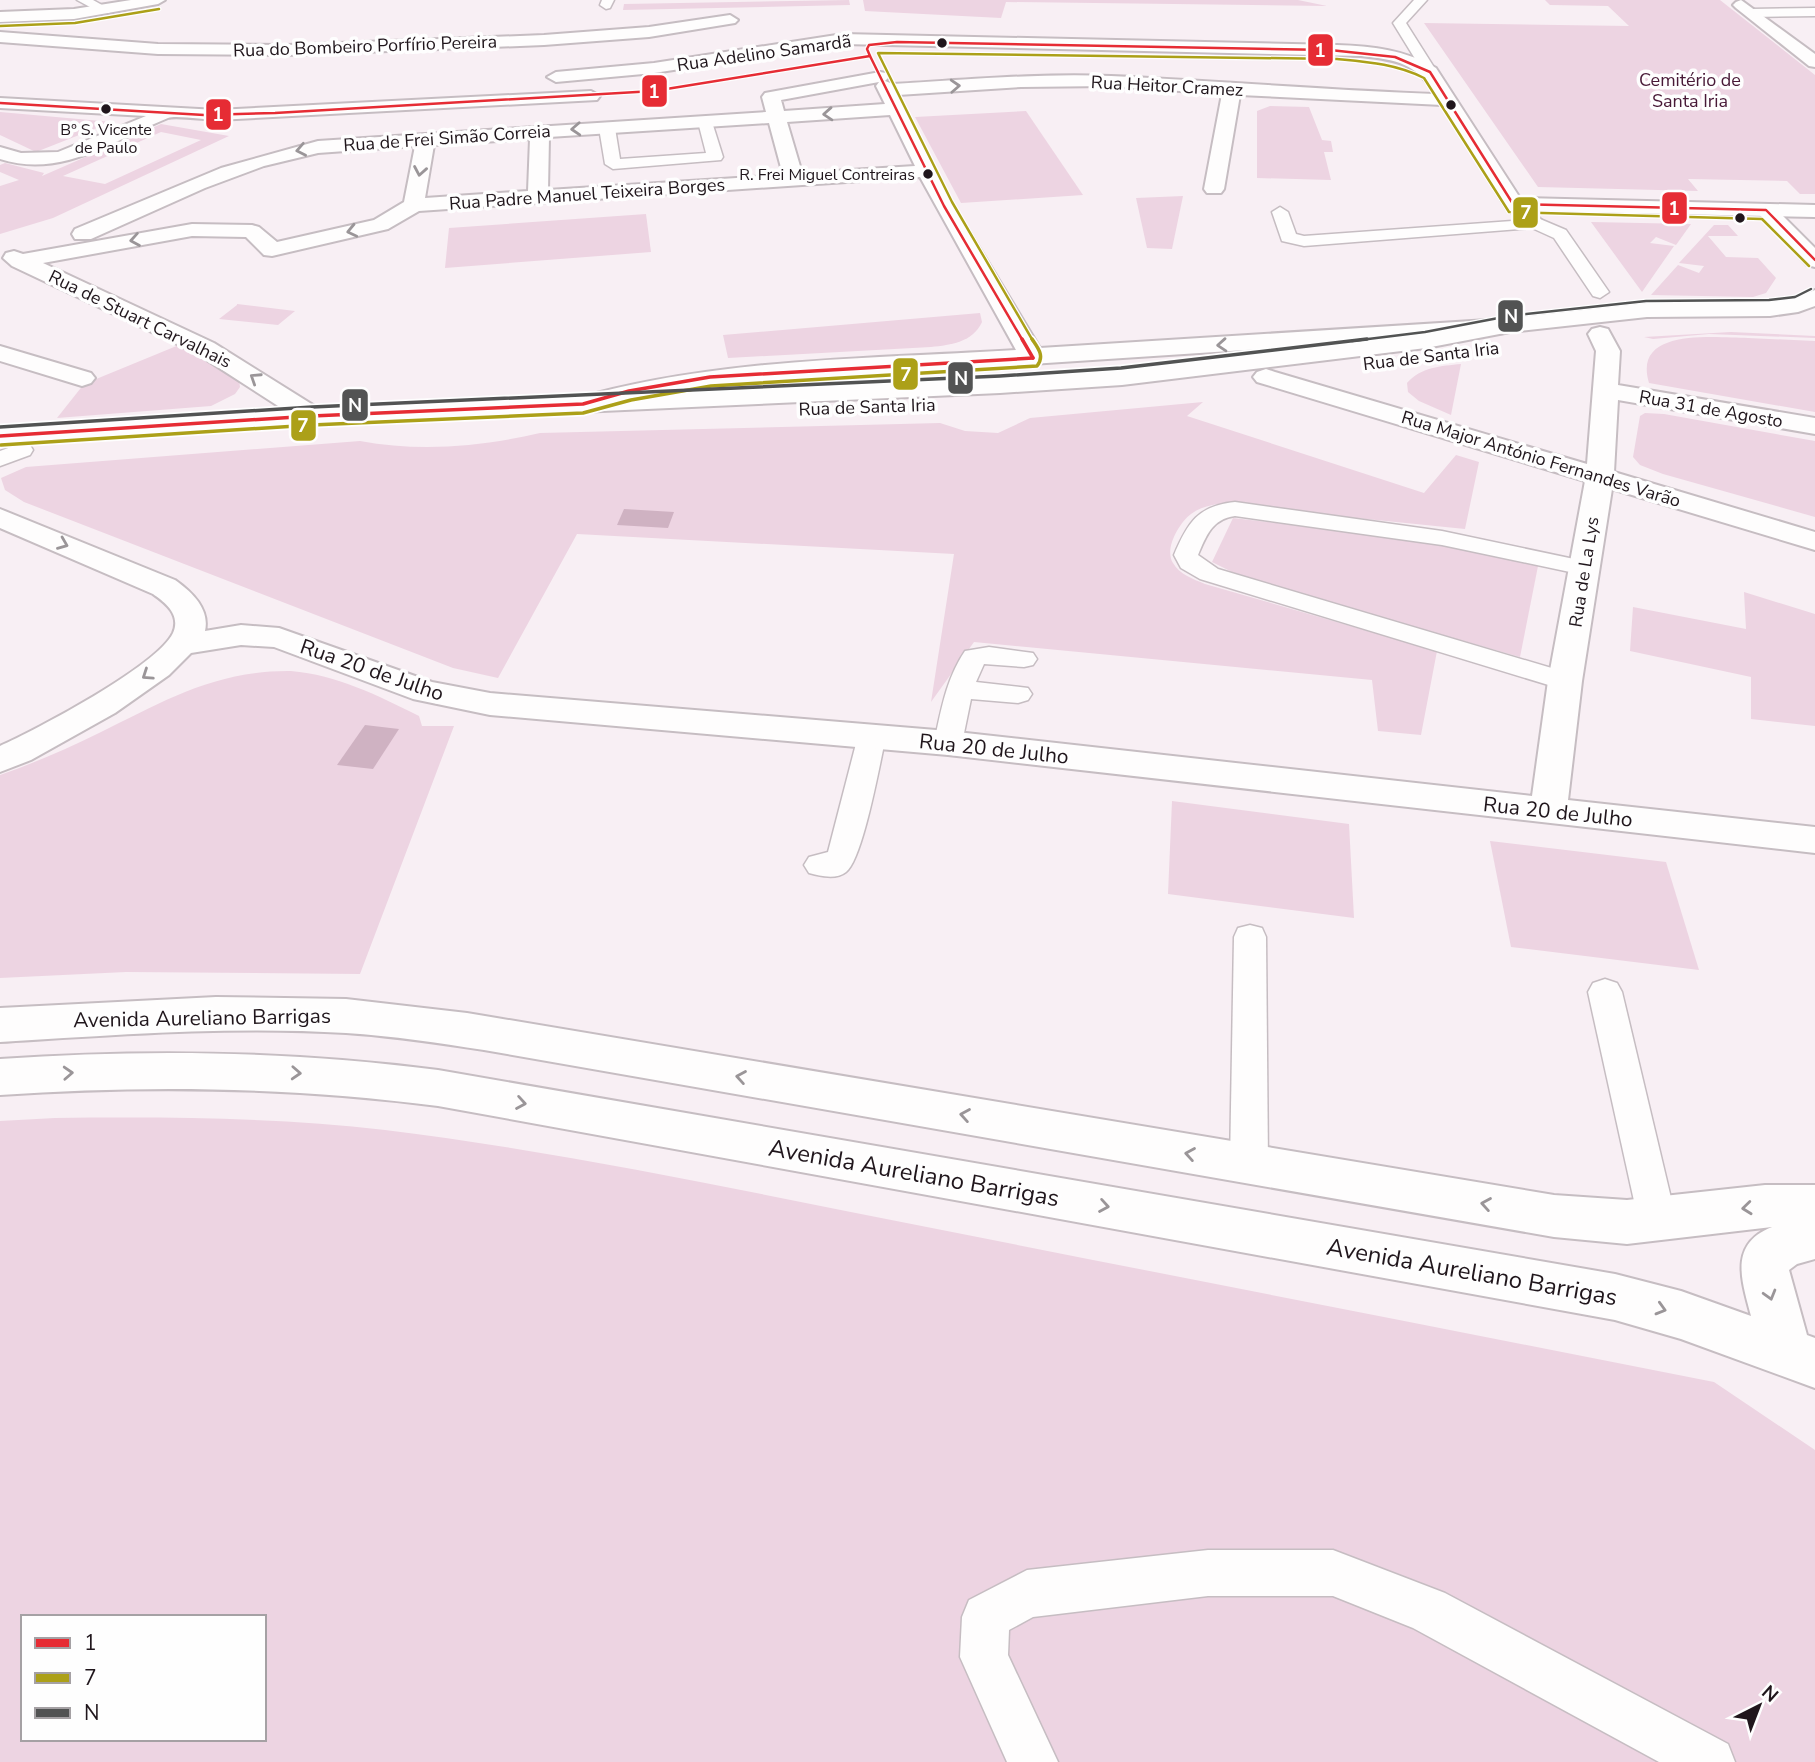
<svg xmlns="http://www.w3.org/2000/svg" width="1815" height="1762" font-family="'Nunito Sans',sans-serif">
	<rect width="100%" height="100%" fill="#f8eff4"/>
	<g fill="#edd4e2" fill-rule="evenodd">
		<polygon points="849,0 850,5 623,10 624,4"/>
		<polygon points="863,0 1298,0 1327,6 1006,2 1001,18 865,11"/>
		<polygon points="1545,0 1720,0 1815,75 1815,194 1800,194 1787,181 1688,179 1698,191 1538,187 1424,23 1629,26 1608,6 1550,5"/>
		<polygon points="1270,106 1309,107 1322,140 1331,141 1333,152 1324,152 1331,180 1257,178 1257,111"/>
		<polygon points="1026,111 1083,195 961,203 915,117"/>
		<polygon points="0,112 112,122 36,152 0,135"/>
		<path d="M 161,124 L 229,136 L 53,218 L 0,234 L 0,186 L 19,180 L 0,172 L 0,165 L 5,163 L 44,173 L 42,176 ZM 161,132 L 201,140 L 105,184 L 63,176 Z"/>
		<polygon points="1183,196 1172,249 1147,248 1136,198"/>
		<polygon points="646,214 651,252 445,268 449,228"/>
		<polygon points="1591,222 1691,224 1676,245 1656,237 1650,243 1674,246 1642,292"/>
		<polygon points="1714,225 1728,225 1738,236 1708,236 1726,257 1758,258 1776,278 1766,293 1753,297 1651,295 1678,265 1699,273 1704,266 1679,263"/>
		<polygon points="237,305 237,304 295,311 278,325 219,319"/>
		<path d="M 980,313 L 982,322 C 973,342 951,345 931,347 L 728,358 L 723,335 Z"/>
		<polygon points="1731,332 1815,336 1815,338 1709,334 1653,339 1644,337"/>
		<path d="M 1748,338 L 1815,341 L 1815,412 L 1649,383 C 1632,327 1715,338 1748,338 Z"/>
		<polygon points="179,345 239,381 240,387 235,394 211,406 57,418 84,384"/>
		<path d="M 1461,364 L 1451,415 L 1419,401 L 1408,392 L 1407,383 C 1421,367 1441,366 1461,364 Z"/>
		<path d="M 1203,402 L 1187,416 L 1424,493 L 1456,455 L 1479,462 L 1465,529 L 1217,504 C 1207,506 1199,508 1191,514 C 1179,523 1164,549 1173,563 C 1179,574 1193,579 1205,584 L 1437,651 L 1421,735 L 1378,731 L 1372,680 L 974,642 L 931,702 L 954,554 L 577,534 L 498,678 L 453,668 L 24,502 L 5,490 L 1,478 L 26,467 L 360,441 C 419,452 481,447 540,433 L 940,423 L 965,431 L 998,433 L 1030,418 Z"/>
		<polygon points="1645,413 1664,414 1815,441 1815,517 1663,474 1640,465 1633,457 1640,416"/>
		<polygon points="1233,518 1414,539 1538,566 1520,657 1246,579 1212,562"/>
		<polygon points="1744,592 1815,614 1815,726 1751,719 1751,677 1630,651 1633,607 1746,629"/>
		<path d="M 291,671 C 337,675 377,695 419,716 L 422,726 L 454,726 L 360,974 L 126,972 L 0,978 L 0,775 C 34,763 67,749 99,733 C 164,701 215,670 291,671 Z"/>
		<polygon points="1172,801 1349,824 1354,918 1168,894"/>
		<polygon points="1490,841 1666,862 1699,970 1511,947"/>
		<path d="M 55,1118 C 165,1117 275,1117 385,1130 C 572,1153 757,1194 942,1230 C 1199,1281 1456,1331 1714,1382 L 1815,1450 L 1815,1762 L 0,1762 L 0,1121 ZM 23,1617 L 264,1617 L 264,1739 L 23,1739 Z"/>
	</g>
	<g fill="#cfb2c2">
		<polygon points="624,509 674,512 668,528 617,525"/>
		<polygon points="365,725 399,729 373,769 337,765"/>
	</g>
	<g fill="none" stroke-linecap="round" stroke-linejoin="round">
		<defs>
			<g id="lane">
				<polygon points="77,0 93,0 111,10 109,13 101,13"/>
				<polygon points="602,0 614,0 610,8 606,9 600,5"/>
				<polygon points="1414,0 1427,0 1406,23 1437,72 1430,76 1425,75 1393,23"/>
				<polygon points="1815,8 1815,16 1752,17 1746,13 1752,9"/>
				<polygon points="705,118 712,122 723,157 721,160 613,169 605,164 599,128 602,125 607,123 615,128 620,159 706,153 698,122"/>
				<polygon points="1280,207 1288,212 1296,234 1304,236 1540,219 1566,230 1609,292 1600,298 1593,296 1554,238 1532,228 1304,246 1282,241 1272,212"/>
				<polygon points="22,443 30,445 33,450 30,455 0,466 0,451"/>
				<path d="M 1235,502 L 1442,531 L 1593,563 L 1596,568 L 1593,573 L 1584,575 L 1442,545 L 1235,516 C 1212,519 1206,536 1198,555 L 1218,569 L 1575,675 L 1579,681 L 1575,687 L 1565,690 L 1555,687 L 1200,579 L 1181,568 L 1174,555 C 1188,522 1198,506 1235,502 Z"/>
				<path d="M 989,647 L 1033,653 L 1037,659 L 1033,665 L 1024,667 L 984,664 L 976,682 L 1028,688 L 1032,694 L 1028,700 L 1018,703 L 971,699 L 962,743 L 958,750 L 948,752 L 938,750 L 934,743 C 941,711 946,679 965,651 Z"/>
				<path d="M 872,727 L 882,729 L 886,736 C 880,762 863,859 846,872 C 836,880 820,876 809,873 L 804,865 L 809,857 L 828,852 L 858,736 L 862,729 Z"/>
				<polygon points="1250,925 1262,928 1266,937 1268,1164 1262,1176 1249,1180 1236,1176 1230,1164 1234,937 1238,928"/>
				<polygon points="1605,979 1617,983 1622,992 1676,1219 1671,1231 1657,1237 1643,1231 1638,1219 1588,992 1593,983"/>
				<polygon points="1208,1550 1333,1550 1445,1593 1728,1744 1735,1762 1659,1762 1413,1628 1333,1596 1208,1596 1033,1617 1009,1630 1008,1655 1058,1762 1007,1762 960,1657 962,1617 969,1600 1027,1570"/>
			</g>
			<g id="street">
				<polygon points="1741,0 1815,54 1815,67 1809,66 1736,8 1733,5 1736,2"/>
				<polygon points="730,15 738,20 735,23 649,37 544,45 287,55 158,54 0,42 0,32 158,44 287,45 544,35 649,27"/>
				<path d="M 843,34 L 1337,45 C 1372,46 1406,50 1436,68 L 1520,198 L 1815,205 L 1815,217 L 1532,211 L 1544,223 L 1541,227 L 1527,227 L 1506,208 L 1442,105 L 1240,95 L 1224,189 L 1221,193 L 1207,193 L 1204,189 L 1222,94 L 1109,86 L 1021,87 L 898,95 L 954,206 L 1040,348 L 1504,319 L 1512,321 L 1516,326 L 1512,331 L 1504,333 L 710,385 L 632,398 L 583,412 L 574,409 L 570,404 L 574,399 C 717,358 868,359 1016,350 L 920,177 L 419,211 L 388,229 L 272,256 L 264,255 L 246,237 L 192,236 L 43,263 L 214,343 L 321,410 L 325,416 L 321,422 L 312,424 L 303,422 L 196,353 L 12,266 L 3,258 L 6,253 L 14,251 L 23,254 L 192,224 L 252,225 L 259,227 L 277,242 L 374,220 L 404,202 L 415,146 L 318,153 L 264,166 L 205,188 L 91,239 L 75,239 L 72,234 L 75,229 L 221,168 L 318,141 L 766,112 L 762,97 L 765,93 L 880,72 L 886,73 L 889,77 L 885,81 L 893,84 C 965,80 1038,73 1111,76 C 1219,81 1327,90 1435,94 C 1416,63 1397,60 1361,56 L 843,44 L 654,73 L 556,82 L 547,77 L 556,72 L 654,63 ZM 879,82 L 876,86 L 885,104 L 784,111 L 781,100 ZM 890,115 L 915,166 L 802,173 L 787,122 ZM 769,123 L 783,175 L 548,190 L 549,137 ZM 530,139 L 528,191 L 425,198 L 434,145 Z"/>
				<path d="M 591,91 L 600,96 L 597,100 L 217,120 C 207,120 176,115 168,118 C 114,140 62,179 0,159 L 0,147 L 21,153 L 58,152 L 146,116 L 0,108 L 0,98 L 217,110 Z"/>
				<path d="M 1600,327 L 1608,329 L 1620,351 L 1618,385 L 1815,418 L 1815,434 L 1618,400 L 1614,472 L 1815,532 L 1815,550 L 1612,489 L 1582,681 L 1568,800 L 1815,827 L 1815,853 L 948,755 L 490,715 L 413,699 L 274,647 L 241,645 L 191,653 L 169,675 L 115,713 L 31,760 L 0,772 L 0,746 C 36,730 157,666 173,633 C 181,615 166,603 153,594 L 0,528 L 0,509 L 175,580 C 192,592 210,609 205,631 L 241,625 L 279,628 L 432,682 L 490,693 L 948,731 L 1532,796 L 1548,681 L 1585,481 L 1257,382 L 1253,377 L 1257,372 L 1266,369 L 1275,372 L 1587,464 L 1596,351 L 1588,334 L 1592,329 Z"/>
				<polygon points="0,346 91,373 95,378 91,383 82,386 0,361"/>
			</g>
			<g id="secondary">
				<polygon points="131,0 165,0 158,4 74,19 0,22 0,12 74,9"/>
				<polygon points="1766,204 1773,206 1815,248 1815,267 1807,265 1759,214 1756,210 1759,206"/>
				<polygon points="1815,290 1815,306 1798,312 1770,316 1647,317 1510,332 1426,348 1122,385 1000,393 312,424 0,444 0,428 312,408 1000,377 1122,369 1426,334 1510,318 1647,303 1770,302 1793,299"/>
			</g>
			<path id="primary" d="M 216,997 L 346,999 L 467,1013 L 1554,1195 L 1627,1200 L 1765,1185 L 1815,1185 L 1815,1259 L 1797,1264 L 1789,1270 L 1807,1335 L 1815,1338 L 1815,1388 L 1681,1339 L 1615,1320 L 438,1106 C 292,1087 147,1085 0,1095 L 0,1059 C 147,1049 292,1051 438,1070 L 1615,1274 L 1681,1291 L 1751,1316 C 1742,1281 1728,1244 1772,1227 L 1627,1244 L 1554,1237 L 484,1050 C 438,1043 393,1036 346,1033 C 231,1026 115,1035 0,1042 L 0,1008 Z"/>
		</defs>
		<use href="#lane" stroke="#c6bdc2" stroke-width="3"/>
		<use href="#street" stroke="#c6bdc2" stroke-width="4"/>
		<use href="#secondary" stroke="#c6bdc2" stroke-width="4"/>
		<use href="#primary" stroke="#c6bdc2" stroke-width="4"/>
		<use href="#lane" fill="#fefdfd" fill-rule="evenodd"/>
		<use href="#street" fill="#fefdfd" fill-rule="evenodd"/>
		<use href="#secondary" fill="#fefdfd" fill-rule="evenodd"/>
		<use href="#primary" fill="#fefdfd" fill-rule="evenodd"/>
		<defs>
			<g id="bus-1-far1">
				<polyline points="0,103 204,115 275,113 654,91 870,56"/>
				<polyline points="1513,204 1766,210 1815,260"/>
				<polyline points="1023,341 944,206 870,56 867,49 869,45 897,42 1330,50 1395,57 1430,72 1513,204"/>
			</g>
			<g id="bus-1">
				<polyline points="1022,339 1033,358"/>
				<polyline points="0,436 312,416 583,404 629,391 710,377 1033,358"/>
			</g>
			<g id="bus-2-far1">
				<polyline points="0,26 75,23 159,9"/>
				<path d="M 1033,341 L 952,202 L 878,53 L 1337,59 C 1368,62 1396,64 1424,78 L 1509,212 L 1762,219 L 1809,266"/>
			</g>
			<path id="bus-2" d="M 1,445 L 312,425 L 583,413 L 631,400 L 711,386 L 1037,366 C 1045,356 1038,348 1032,339"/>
			<polyline id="bus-3-far1" points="1352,341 1425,332 1509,316 1646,301 1769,300 1795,297 1811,289"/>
			<polyline id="bus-3" points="0,427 312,407 1000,376 1121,368 1367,339"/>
		</defs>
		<use href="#bus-1-far1" stroke="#fefefe" stroke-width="5"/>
		<use href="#bus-1" stroke="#fefefe" stroke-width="7"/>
		<use href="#bus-2-far1" stroke="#fefefe" stroke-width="5"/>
		<use href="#bus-2" stroke="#fefefe" stroke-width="7"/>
		<use href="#bus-3-far1" stroke="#fefefe" stroke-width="5"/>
		<use href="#bus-3" stroke="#fefefe" stroke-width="7"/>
		<use href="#bus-1-far1" stroke="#e62c34" stroke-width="2.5"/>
		<use href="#bus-1" stroke="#e62c34" stroke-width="3.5"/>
		<use href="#bus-2-far1" stroke="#aca018" stroke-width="2.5"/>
		<use href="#bus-2" stroke="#aca018" stroke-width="3.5"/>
		<use href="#bus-3-far1" stroke="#525353" stroke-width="2.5"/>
		<use href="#bus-3" stroke="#525353" stroke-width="3.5"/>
	</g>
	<defs><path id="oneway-chevron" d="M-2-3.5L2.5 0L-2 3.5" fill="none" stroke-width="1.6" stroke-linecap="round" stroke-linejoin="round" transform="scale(1.75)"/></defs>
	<g stroke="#9a9598">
		<use href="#oneway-chevron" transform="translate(955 86) rotate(-3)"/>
		<use href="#oneway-chevron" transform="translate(828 114) rotate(176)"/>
		<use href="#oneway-chevron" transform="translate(576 129) rotate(177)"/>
		<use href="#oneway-chevron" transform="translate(301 150) rotate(169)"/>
		<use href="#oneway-chevron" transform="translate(420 171) rotate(100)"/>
		<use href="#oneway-chevron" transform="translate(352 231) rotate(167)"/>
		<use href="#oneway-chevron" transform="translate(135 240) rotate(170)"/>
		<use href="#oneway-chevron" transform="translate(1222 345) rotate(176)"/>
		<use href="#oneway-chevron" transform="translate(255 378) rotate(-147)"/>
		<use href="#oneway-chevron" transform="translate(63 544) rotate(22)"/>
		<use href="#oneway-chevron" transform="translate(147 675) rotate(146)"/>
		<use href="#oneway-chevron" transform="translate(68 1073) rotate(-3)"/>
		<use href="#oneway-chevron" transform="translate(296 1073) rotate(3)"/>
		<use href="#oneway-chevron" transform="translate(741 1077) rotate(-170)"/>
		<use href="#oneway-chevron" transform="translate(521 1103) rotate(10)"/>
		<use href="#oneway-chevron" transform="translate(965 1115) rotate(-170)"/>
		<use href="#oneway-chevron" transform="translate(1190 1154) rotate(-170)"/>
		<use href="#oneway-chevron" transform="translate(1486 1204) rotate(-170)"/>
		<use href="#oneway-chevron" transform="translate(1104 1206) rotate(10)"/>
		<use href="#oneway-chevron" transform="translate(1747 1208) rotate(174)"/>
		<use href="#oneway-chevron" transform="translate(1770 1295) rotate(74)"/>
		<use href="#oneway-chevron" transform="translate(1661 1309) rotate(16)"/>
	</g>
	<g fill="#20161c" stroke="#fefefe" stroke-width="2.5">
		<circle cx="942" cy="43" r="6"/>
		<circle cx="1451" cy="105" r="6"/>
		<circle cx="106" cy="109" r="6"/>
		<circle cx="928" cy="174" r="6"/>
		<circle cx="1740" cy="218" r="6"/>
	</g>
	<g text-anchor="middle" stroke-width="7" stroke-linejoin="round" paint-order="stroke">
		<g font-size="16" fill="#20161c" stroke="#fefefe">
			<text x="106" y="135">Bº S. Vicente<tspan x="106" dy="18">de Paulo</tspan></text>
			<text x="915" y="180" text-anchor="end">R. Frei Miguel Contreiras</text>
		</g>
		<g font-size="18" fill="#20161c" stroke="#fefefe">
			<text transform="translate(365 46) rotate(-2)" y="6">Rua do Bombeiro Porfírio Pereira</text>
			<text transform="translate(764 53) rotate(-8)" y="6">Rua Adelino Samardã</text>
			<text transform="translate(1167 86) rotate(3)" y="6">Rua Heitor Cramez</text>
			<text transform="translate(447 138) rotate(-4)" y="6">Rua de Frei Simão Correia</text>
			<text transform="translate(587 194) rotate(-4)" y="6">Rua Padre Manuel Teixeira Borges</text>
			<text transform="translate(140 319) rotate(26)" y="6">Rua de Stuart Carvalhais</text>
			<text transform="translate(1431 356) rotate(-7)" y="6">Rua de Santa Iria</text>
			<text transform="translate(867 407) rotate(-2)" y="6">Rua de Santa Iria</text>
			<text transform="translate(1711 409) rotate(10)" y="6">Rua 31 de Agosto</text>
			<text transform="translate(1541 459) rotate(17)" y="6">Rua Major António Fernandes Varão</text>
			<text transform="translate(1584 572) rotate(-81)" y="6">Rua de La Lys</text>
		</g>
		<g font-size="18" fill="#481937" stroke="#fefefe">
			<text x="1690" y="86">Cemitério de<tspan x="1690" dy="21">Santa Iria</tspan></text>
		</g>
		<g font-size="21" fill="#20161c" stroke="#fefefe">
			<text transform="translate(372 670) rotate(19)" y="7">Rua 20 de Julho</text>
			<text transform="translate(994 749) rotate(6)" y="7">Rua 20 de Julho</text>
			<text transform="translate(1558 812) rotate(6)" y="7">Rua 20 de Julho</text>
			<text transform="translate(202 1018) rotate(-1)" y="7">Avenida Aureliano Barrigas</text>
		</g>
		<g font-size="24" fill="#20161c" stroke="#fefefe">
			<text transform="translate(914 1173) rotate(10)" y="8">Avenida Aureliano Barrigas</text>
			<text transform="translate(1472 1272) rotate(10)" y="8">Avenida Aureliano Barrigas</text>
		</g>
	</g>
	<g stroke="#fefefe" stroke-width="2.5">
		<rect x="1307" y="33" width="27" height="34" rx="7" fill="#e62c34"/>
		<rect x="641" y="74" width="27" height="34" rx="7" fill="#e62c34"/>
		<rect x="205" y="98" width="27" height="33" rx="7" fill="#e62c34"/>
		<rect x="1661" y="191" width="27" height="34" rx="7" fill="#e62c34"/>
		<rect x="1512" y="196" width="27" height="33" rx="7" fill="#aca018"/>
		<rect x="1497" y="299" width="27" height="34" rx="7" fill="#525353"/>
		<rect x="892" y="357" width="27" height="34" rx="7" fill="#aca018"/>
		<rect x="947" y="361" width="27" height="34" rx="7" fill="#525353"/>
		<rect x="341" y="388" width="28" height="34" rx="7" fill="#525353"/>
		<rect x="290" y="409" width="27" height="33" rx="7" fill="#aca018"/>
	</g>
	<g font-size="19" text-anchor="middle" font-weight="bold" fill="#fff">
		<text x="1320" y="57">1</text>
		<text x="654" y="98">1</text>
		<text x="218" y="121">1</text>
		<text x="1674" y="215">1</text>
		<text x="1526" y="219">7</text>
		<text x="1511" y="323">N</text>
		<text x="906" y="381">7</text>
		<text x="961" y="385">N</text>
		<text x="355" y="412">N</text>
		<text x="303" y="432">7</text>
	</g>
	<rect x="21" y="1615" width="245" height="126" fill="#fefefe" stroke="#a5a1a4" stroke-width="2"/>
	<rect x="35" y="1638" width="35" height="10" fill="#e62c34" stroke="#a5a1a4" stroke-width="2"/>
	<text x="84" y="1650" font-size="21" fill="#20161c">1</text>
	<rect x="35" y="1673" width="35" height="10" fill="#aca018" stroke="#a5a1a4" stroke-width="2"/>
	<text x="84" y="1685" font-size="21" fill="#20161c">7</text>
	<rect x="35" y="1708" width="35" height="10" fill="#525353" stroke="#a5a1a4" stroke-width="2"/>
	<text x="84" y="1720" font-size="21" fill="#20161c">N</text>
	<g transform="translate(1759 1706) rotate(42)" stroke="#fefefe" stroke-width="5" paint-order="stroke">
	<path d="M0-5L12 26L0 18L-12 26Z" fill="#20161c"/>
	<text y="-10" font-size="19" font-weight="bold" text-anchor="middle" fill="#20161c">N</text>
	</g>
</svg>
